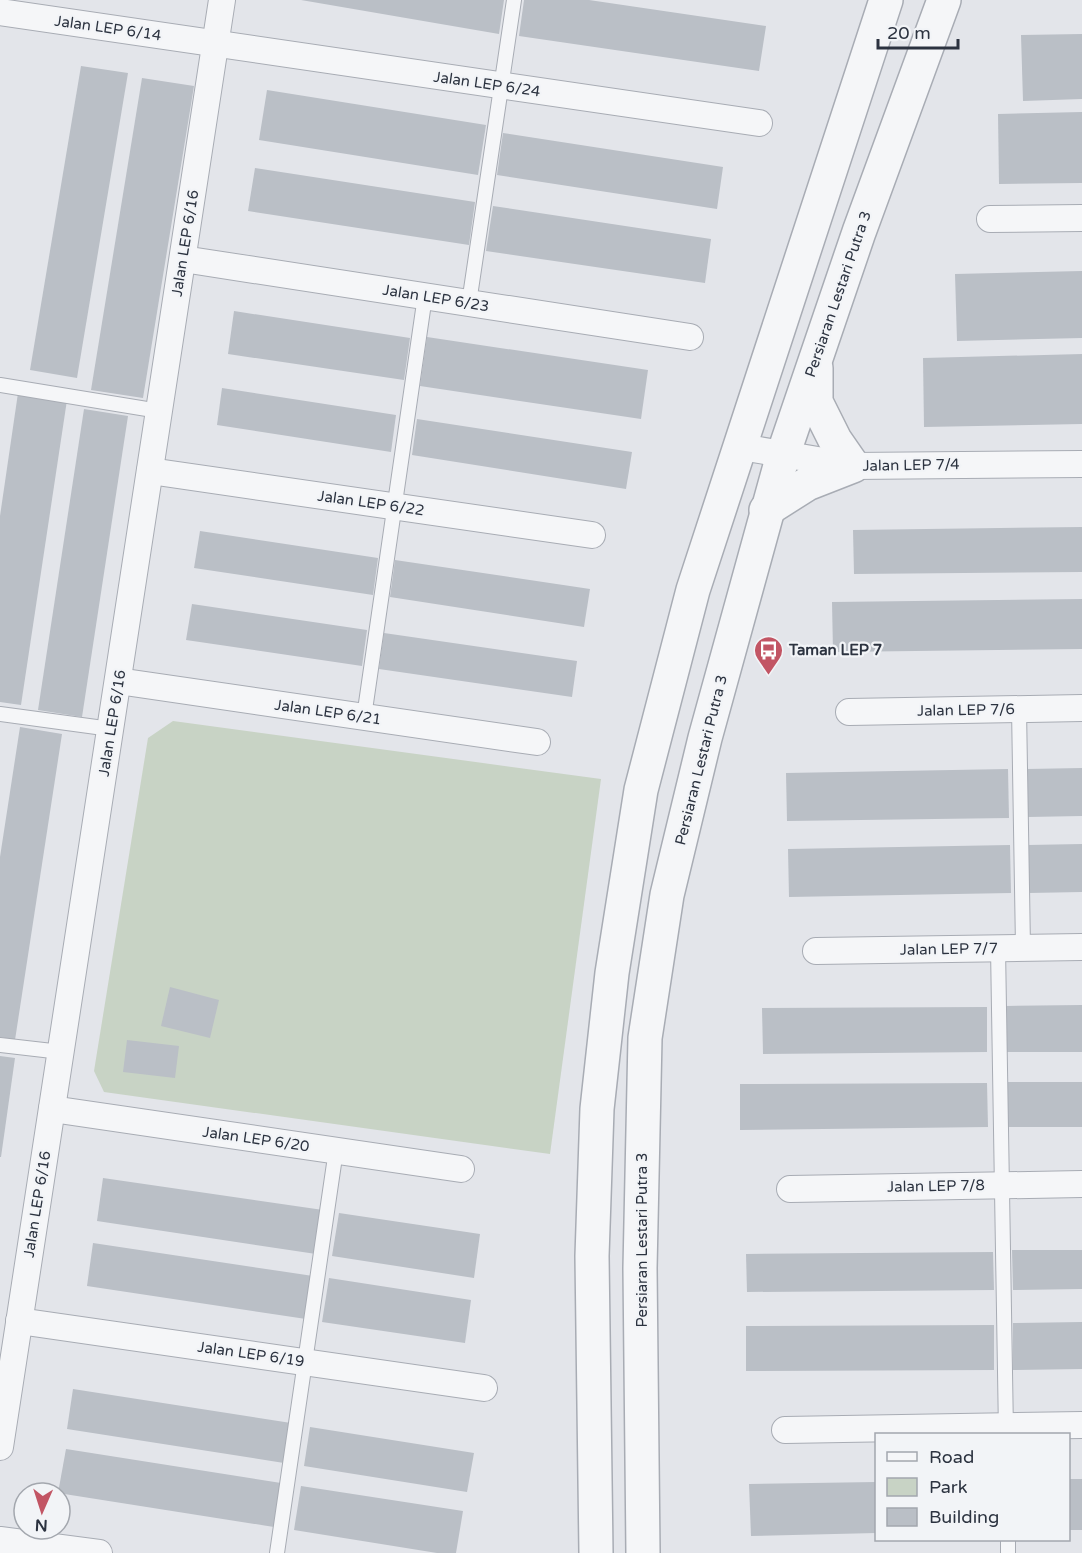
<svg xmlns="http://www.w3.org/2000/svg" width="1082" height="1553" font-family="'Varela Round',sans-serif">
	<rect width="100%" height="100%" fill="#e3e5ea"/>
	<polygon fill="#c8d3c5" points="173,721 601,779 550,1154 104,1092 94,1071 148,738"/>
	<g fill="#babfc6">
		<polygon points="301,0 504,0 499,34"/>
		<polygon points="524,0 589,0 766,26 759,71 519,36"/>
		<polygon points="1082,34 1082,99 1023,101 1021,35"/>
		<polygon points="81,66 128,73 77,378 30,370"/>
		<polygon points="142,78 194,86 143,398 91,390"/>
		<polygon points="267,90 486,125 478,175 259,140"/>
		<polygon points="1082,112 1082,183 999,184 998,114"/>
		<polygon points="503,133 723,167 717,209 497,175"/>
		<polygon points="255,168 475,202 469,245 248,211"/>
		<polygon points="493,206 711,239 705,283 486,251"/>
		<polygon points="1082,271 1082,338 957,341 955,274"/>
		<polygon points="234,311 410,338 404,380 228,354"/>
		<polygon points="427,337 648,370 641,419 420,386"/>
		<polygon points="1082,354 1082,424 924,427 923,358"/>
		<polygon points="222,388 396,415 391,452 217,425"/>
		<polygon points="18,393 67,400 21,705 0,702 0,516"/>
		<polygon points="84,409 128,416 82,717 38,710"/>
		<polygon points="417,419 632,452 626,489 412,455"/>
		<polygon points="1082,527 1082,572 854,574 853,530"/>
		<polygon points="200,531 378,558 373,595 194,568"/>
		<polygon points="395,560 590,589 584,627 390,597"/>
		<polygon points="1082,599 1082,649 833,652 832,602"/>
		<polygon points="192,604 367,630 362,666 186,640"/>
		<polygon points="384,633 577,661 572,697 379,669"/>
		<polygon points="20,727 62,734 15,1040 0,1037 0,857"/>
		<polygon points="1082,768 1082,816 1028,817 1027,769"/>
		<polygon points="1008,769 1009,818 787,821 786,773"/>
		<polygon points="1082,844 1082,892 1029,893 1028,845"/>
		<polygon points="1010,845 1011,893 789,897 788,849"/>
		<polygon points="170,987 219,1000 210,1038 161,1026"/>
		<polygon points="1082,1005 1082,1052 1007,1052 1006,1006"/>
		<polygon points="987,1007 987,1052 763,1054 762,1008"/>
		<polygon points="127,1040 179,1046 175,1078 123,1072"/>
		<polygon points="0,1056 15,1058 1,1157 0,1157"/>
		<rect x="1007" y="1082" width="75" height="45"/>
		<polygon points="987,1083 988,1127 740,1130 740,1084"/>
		<polygon points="103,1178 323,1210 316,1254 97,1221"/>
		<polygon points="339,1213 480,1234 474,1278 332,1256"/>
		<polygon points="93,1243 313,1276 306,1319 87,1286"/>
		<polygon points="1012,1250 1082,1250 1082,1289 1013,1290"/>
		<polygon points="993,1252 994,1290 747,1292 746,1254"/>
		<polygon points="329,1278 471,1300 465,1343 322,1322"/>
		<polygon points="1082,1322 1082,1369 1013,1370 1013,1323"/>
		<polygon points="994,1325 994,1370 746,1371 746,1326"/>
		<polygon points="73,1389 291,1423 284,1463 67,1429"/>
		<polygon points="310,1427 474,1453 467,1492 304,1466"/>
		<polygon points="66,1449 281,1483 274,1527 58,1493"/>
		<rect x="1068" y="1479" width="14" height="51"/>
		<polygon points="876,1482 876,1533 751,1536 749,1484"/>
		<polygon points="301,1486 463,1511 456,1553 437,1553 294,1530"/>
	</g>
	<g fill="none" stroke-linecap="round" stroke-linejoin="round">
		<defs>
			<g id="service">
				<polyline points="469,303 514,0"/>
				<polyline points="0,385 159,411"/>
				<polyline points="1019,709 1023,947"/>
				<polyline points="0,714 111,729"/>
				<polyline points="364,717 425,296"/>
				<polyline points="998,948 1006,1432"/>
				<polyline points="0,1045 61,1052"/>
				<polyline points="1008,1540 1008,1553"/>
				<polyline points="277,1553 336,1150"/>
			</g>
			<g id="minor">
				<polyline points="0,12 759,123"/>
				<polyline points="990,219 1082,218"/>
				<polyline points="183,259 690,337"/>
				<polyline points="741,447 853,466 1082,464"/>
				<polyline points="150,471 592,535"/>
				<polyline points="118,681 537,742"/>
				<polyline points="849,712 1082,708"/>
				<polyline points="816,951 1082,947"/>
				<polyline points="52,1109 461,1169"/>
				<polyline points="790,1189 1082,1184"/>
				<polyline points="19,1321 484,1388"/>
				<polyline points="785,1430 1082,1425"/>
				<polyline points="0,1447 222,0"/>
				<polyline points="0,1540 99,1553"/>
			</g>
			<g id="tertiary">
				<polyline points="766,510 807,484 853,466 835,440 816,402 816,368"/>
				<polyline points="596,1553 592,1256 597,1109 612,973 641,790 693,590 886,0"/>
				<polyline points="643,1553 640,1268 645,1038 667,895 705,738 783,455 859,232 944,0"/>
			</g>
		</defs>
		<use href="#service" stroke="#a8acb4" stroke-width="16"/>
		<use href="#minor" stroke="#a8acb4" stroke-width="28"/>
		<use href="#tertiary" stroke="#a8acb4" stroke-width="36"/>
		<use href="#service" stroke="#f5f6f8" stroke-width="14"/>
		<use href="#minor" stroke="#f5f6f8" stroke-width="26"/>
		<use href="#tertiary" stroke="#f5f6f8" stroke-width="33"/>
	</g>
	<defs>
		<symbol id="bus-pin" viewBox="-11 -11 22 30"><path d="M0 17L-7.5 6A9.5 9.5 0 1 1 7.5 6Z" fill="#c25564" stroke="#f2f4f7"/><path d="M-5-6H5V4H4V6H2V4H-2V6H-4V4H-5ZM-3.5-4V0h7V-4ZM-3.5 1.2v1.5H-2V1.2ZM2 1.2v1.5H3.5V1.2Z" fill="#fff"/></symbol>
	</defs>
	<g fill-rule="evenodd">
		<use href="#bus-pin" x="752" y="634" width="33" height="45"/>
	</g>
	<g text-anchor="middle" stroke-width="4.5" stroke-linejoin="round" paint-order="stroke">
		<g font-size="15" fill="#2c3340" stroke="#f2f4f7">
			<text transform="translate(108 28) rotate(8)" y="5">Jalan LEP 6/14</text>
			<text transform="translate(487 84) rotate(8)" y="5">Jalan LEP 6/24</text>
			<text transform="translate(185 243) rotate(-81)" y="5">Jalan LEP 6/16</text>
			<text transform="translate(838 294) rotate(-71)" y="5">Persiaran Lestari Putra 3</text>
			<text transform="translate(436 298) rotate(9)" y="5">Jalan LEP 6/23</text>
			<text transform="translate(911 465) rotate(-1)" y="5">Jalan LEP 7/4</text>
			<text transform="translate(371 503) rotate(8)" y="5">Jalan LEP 6/22</text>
			<text transform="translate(966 710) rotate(-1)" y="5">Jalan LEP 7/6</text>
			<text transform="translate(328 712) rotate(8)" y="5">Jalan LEP 6/21</text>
			<text transform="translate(112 723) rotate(-81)" y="5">Jalan LEP 6/16</text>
			<text transform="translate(701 760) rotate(-76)" y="5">Persiaran Lestari Putra 3</text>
			<text transform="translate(949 949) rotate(-1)" y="5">Jalan LEP 7/7</text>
			<text transform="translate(256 1139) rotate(8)" y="5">Jalan LEP 6/20</text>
			<text transform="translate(936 1186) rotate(-1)" y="5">Jalan LEP 7/8</text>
			<text transform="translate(37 1204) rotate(-81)" y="5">Jalan LEP 6/16</text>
			<text transform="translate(642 1240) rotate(-90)" y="5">Persiaran Lestari Putra 3</text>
			<text transform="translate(251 1354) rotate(8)" y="5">Jalan LEP 6/19</text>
		</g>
		<g font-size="15" font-weight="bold" fill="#2c3340" stroke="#f2f4f7" text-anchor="start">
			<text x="789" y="655">Taman LEP 7</text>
		</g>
	</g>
	<rect x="875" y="1433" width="195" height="108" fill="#f2f4f7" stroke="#a3a7ae" stroke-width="1.5"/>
	<rect x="887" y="1452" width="30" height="9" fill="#f5f6f8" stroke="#a3a7ae" stroke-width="1.5"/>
	<text x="929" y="1463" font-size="18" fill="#2c3340">Road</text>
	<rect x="887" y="1478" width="30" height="18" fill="#c8d3c5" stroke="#a3a7ae" stroke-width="1.5"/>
	<text x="929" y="1493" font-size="18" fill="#2c3340">Park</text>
	<rect x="887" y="1508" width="30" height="18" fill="#babfc6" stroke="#a3a7ae" stroke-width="1.5"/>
	<text x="929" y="1523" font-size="18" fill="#2c3340">Building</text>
	<g transform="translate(42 1511) rotate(183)"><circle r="28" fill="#f2f4f7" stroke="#a3a7ae" stroke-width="1.5"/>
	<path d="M0-4.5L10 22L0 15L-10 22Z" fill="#c25564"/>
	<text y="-9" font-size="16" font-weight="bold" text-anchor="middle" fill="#2c3340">N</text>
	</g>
	<path d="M878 39v9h80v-9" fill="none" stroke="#2c3340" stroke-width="3"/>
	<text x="887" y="39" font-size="18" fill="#2c3340" stroke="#f2f4f7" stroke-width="4.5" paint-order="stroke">20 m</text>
</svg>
